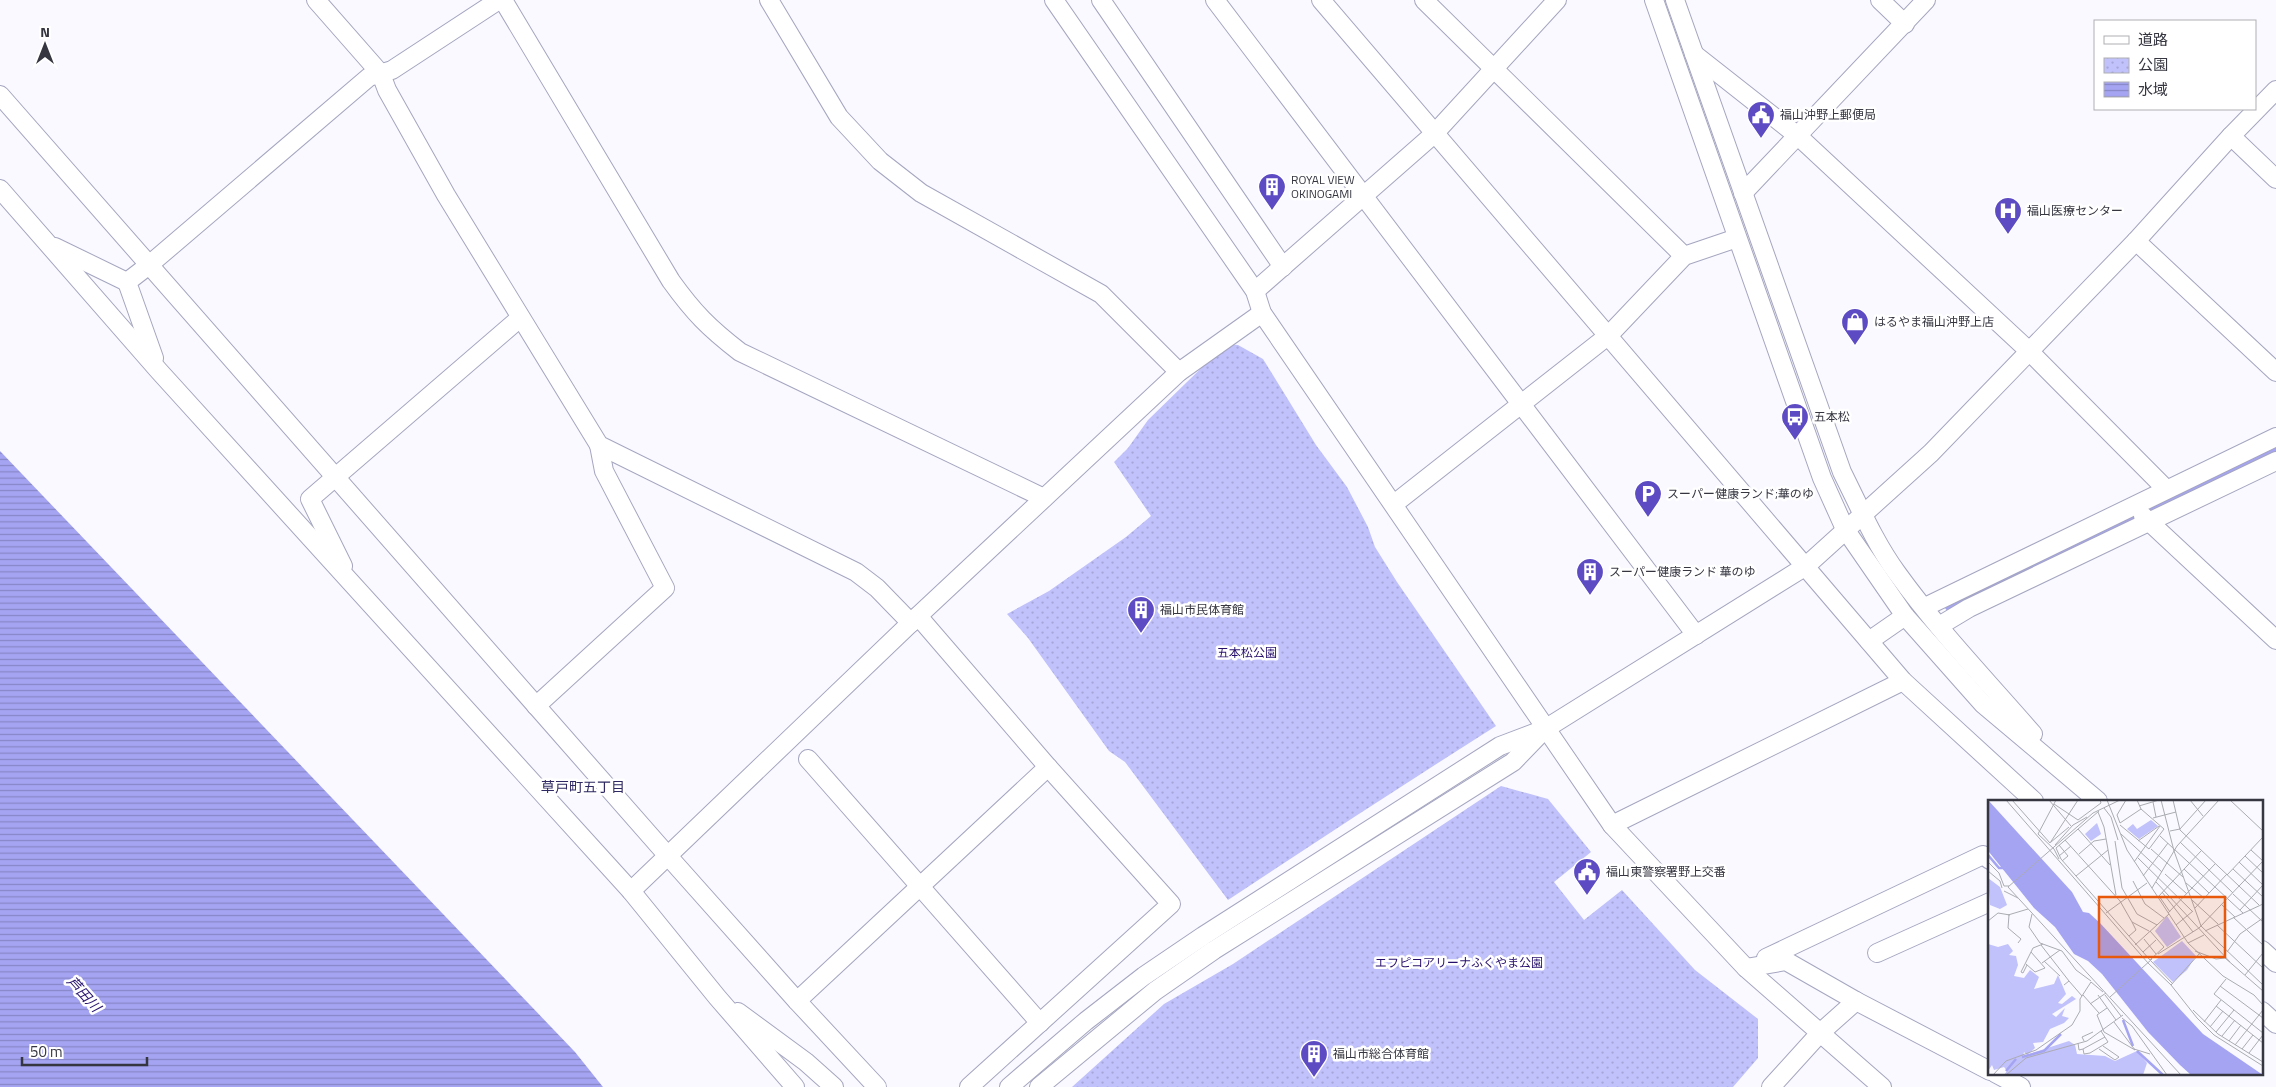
<svg xmlns="http://www.w3.org/2000/svg" width="2276" height="1087" font-family="'Titillium Web','Noto Sans JP',sans-serif">
	<defs>
		<pattern id="park-dots" width="8" height="8" patternUnits="userSpaceOnUse" patternTransform="scale(1.25)"><rect width="8" height="8" fill="#c1c1fb"/><path d="M2 2h.1M6 6h.1" fill="none" stroke="#a6a6d8" stroke-width="1.8" stroke-linecap="round"/></pattern>
		<pattern id="water-rules" width="6" height="5" patternUnits="userSpaceOnUse" patternTransform="scale(1.25)"><rect width="6" height="5" fill="#a5a4f3"/><path d="M0 2.5h6" fill="none" stroke="#8786c6"/></pattern>
	</defs>
	<rect width="100%" height="100%" fill="#f9f9ff"/>
	<g fill="url(#park-dots)">
		<path d="M 1226,344 L 1238,345 L 1263,359 L 1316,445 L 1347,487 L 1368,527 L 1375,547 L 1397,582 L 1496,726 C 1406,783 1317,841 1228,900 L 1125,762 L 1109,751 L 1028,638 L 1007,614 L 1049,591 L 1126,537 L 1151,516 L 1114,462 L 1128,448 L 1148,420 Z"/>
		<polygon points="1501,786 1548,799 1591,852 1554,882 1584,920 1622,890 1695,970 1758,1019 1758,1058 1733,1087 1072,1087 1164,1004 1233,964"/>
	</g>
	<polygon fill="url(#water-rules)" points="0,451 575,1052 603,1087 0,1087"/>
	<g fill="none" stroke-linecap="round" stroke-linejoin="round">
		<polyline stroke="#a5a4f3" stroke-width="18" points="1953,604 2276,450"/>
		<defs>
			<g id="minor">
				<polyline points="316,0 381,74 387,90 446,195 599,445 856,572 877,588 911,623"/>
				<path d="M 503,0 L 671,281 C 694,313 709,328 740,352 L 1044,498"/>
				<polyline points="769,0 839,117 880,161 921,193 1101,294 1179,372"/>
				<polyline points="1054,0 1255,291 1262,313 1612,825 1746,968 1882,1087"/>
				<polyline points="1101,0 1283,267"/>
				<polyline points="1215,0 1696,635"/>
				<polyline points="1321,0 1903,681 2034,801"/>
				<polyline points="1424,0 1684,256"/>
				<polyline points="1654,0 1822,478 1845,529 1905,616 1983,704 2098,801"/>
				<path d="M 1675,0 L 1842,472 C 1859,506 1875,543 1897,573 C 1938,630 1987,681 2033,734"/>
				<polyline points="1880,0 1905,24"/>
				<polyline points="1694,54 1798,136 2029,351 2166,489"/>
				<polyline points="0,95 668,856 797,1001 877,1087"/>
				<polyline points="2231,136 2276,179"/>
				<polyline points="0,189 159,371 631,891 717,997 795,1087"/>
				<polyline points="1743,193 1926,0"/>
				<polyline points="2136,241 2276,372"/>
				<polyline points="55,247 127,282"/>
				<polyline points="1255,291 1434,134 1557,0"/>
				<polyline points="154,358 127,282 149,265 369,77 392,70 499,0"/>
				<polyline points="1394,504 1609,335 1684,256 1737,238"/>
				<polyline points="2143,516 2276,640"/>
				<polyline points="343,566 310,499 520,318"/>
				<polyline points="1925,607 2276,437"/>
				<polyline points="918,616 1048,767 1171,904 969,1087"/>
				<polyline points="1939,626 1969,608 2276,461"/>
				<polyline points="1869,641 1905,616"/>
				<polyline points="536,706 665,588 604,471 599,445"/>
				<polyline points="808,759 1040,1023"/>
				<polyline points="1612,825 1903,681"/>
				<polyline points="631,891 918,616 1179,372 1262,313"/>
				<polyline points="2262,950 2276,963"/>
				<polyline points="1877,953 1990,902"/>
				<polyline points="1766,958 1983,855 1990,860"/>
				<polyline points="1746,968 1786,961 1856,1001 1990,1071"/>
				<polyline points="797,1001 1048,767"/>
				<polyline points="2262,1011 2276,1024"/>
				<polyline points="738,1012 806,1062 834,1087"/>
				<polyline points="1995,1073 2021,1087"/>
				<polyline points="1009,1087 1086,1021 1144,976 1203,936 1500,746 1545,729 1806,566 1931,453 2136,241 2231,136 2276,90"/>
				<polyline points="1039,1087 1155,991 1214,950 1513,762 1541,733"/>
				<polyline points="1771,1087 1820,1033 1856,1001"/>
			</g>
		</defs>
		<use href="#minor" stroke="#a5a6c0" stroke-width="20"/>
		<use href="#minor" stroke="#fff" stroke-width="18"/>
	</g>
	<defs>
		<symbol id="civic-pin" viewBox="-11 -11 22 30"><path d="M0 17L-7.5 6A9.5 9.5 0 1 1 7.5 6Z" fill="#5c4bc3" stroke="#fff"/><path d="M-.6-6.5H3V-4.5H.6V-3L4-1V1h2V6H-6V1h2V-1L-.6-3ZM-1.2 2.5V6h2.4V2.5Z" fill="#fff"/></symbol>
		<symbol id="building-pin" viewBox="-11 -11 22 30"><path d="M0 17L-7.5 6A9.5 9.5 0 1 1 7.5 6Z" fill="#5c4bc3" stroke="#fff"/><path d="M-4-6H4V6H1V3H-1V6H-4ZM-2.5-4.3h1.7v1.8h-1.7ZM.8-4.3h1.7v1.8H.8ZM-2.5-1h1.7V.8h-1.7ZM.8-1h1.7V.8H.8Z" fill="#fff"/></symbol>
		<symbol id="hospital-pin" viewBox="-11 -11 22 30"><path d="M0 17L-7.5 6A9.5 9.5 0 1 1 7.5 6Z" fill="#5c4bc3" stroke="#fff"/><path d="M-5-5h3v3.5h4V-5h3V5h-3V1.5h-4V5h-3Z" fill="#fff"/></symbol>
		<symbol id="shop-pin" viewBox="-11 -11 22 30"><path d="M0 17L-7.5 6A9.5 9.5 0 1 1 7.5 6Z" fill="#5c4bc3" stroke="#fff"/><path d="M-5-2.5h2.3a2.7 3.5 0 0 1 5.4 0H5L5.5 6h-11ZM-1.5-2.5h3a1.5 2.3 0 0 0-3 0Z" fill="#fff"/></symbol>
		<symbol id="bus-pin" viewBox="-11 -11 22 30"><path d="M0 17L-7.5 6A9.5 9.5 0 1 1 7.5 6Z" fill="#5c4bc3" stroke="#fff"/><path d="M-5-6H5V4H4V6H2V4H-2V6H-4V4H-5ZM-3.5-4V0h7V-4ZM-3.5 1.2v1.5H-2V1.2ZM2 1.2v1.5H3.5V1.2Z" fill="#fff"/></symbol>
		<symbol id="parking-pin" viewBox="-11 -11 22 30"><path d="M0 17L-7.5 6A9.5 9.5 0 1 1 7.5 6Z" fill="#5c4bc3" stroke="#fff"/><path d="M-3.5-5.5H1a3.5 3.5 0 0 1 0 7H-1V5.5H-3.5ZM-1-3.4V-.6H.8a1.4 1.4 0 0 0 0-2.8Z" fill="#fff"/></symbol>
	</defs>
	<g fill-rule="evenodd">
		<use href="#civic-pin" x="1745" y="99" width="32" height="43"/>
		<use href="#building-pin" x="1256" y="171" width="32" height="43"/>
		<use href="#hospital-pin" x="1992" y="195" width="32" height="43"/>
		<use href="#shop-pin" x="1839" y="306" width="32" height="43"/>
		<use href="#bus-pin" x="1779" y="401" width="32" height="43"/>
		<use href="#parking-pin" x="1632" y="478" width="32" height="43"/>
		<use href="#building-pin" x="1574" y="556" width="32" height="43"/>
		<use href="#building-pin" x="1125" y="594" width="32" height="43"/>
		<use href="#civic-pin" x="1571" y="856" width="32" height="43"/>
		<use href="#building-pin" x="1298" y="1038" width="32" height="43"/>
	</g>
	<g text-anchor="middle" stroke-width="5" stroke-linejoin="round" paint-order="stroke">
		<g font-size="12" fill="#363641" stroke="#fff" text-anchor="start">
			<text x="1780" y="119">福山沖野上郵便局</text>
			<text x="1291" y="184">ROYAL VIEW<tspan x="1291" dy="14">OKINOGAMI</tspan></text>
			<text x="2027" y="215">福山医療センター</text>
			<text x="1874" y="326">はるやま福山沖野上店</text>
			<text x="1814" y="421">五本松</text>
			<text x="1667" y="498">スーパー健康ランド;華のゆ</text>
			<text x="1609" y="576">スーパー健康ランド 華のゆ</text>
			<text x="1160" y="614">福山市民体育館</text>
			<text x="1606" y="876">福山東警察署野上交番</text>
			<text x="1333" y="1058">福山市総合体育館</text>
		</g>
		<g font-size="12" fill="#27106b" stroke="#fff">
			<text x="1247" y="657">五本松公園</text>
			<text x="1459" y="967">エフピコアリーナふくやま公園</text>
		</g>
		<g font-size="14" fill="#2e2863" stroke="#fff">
			<text x="583" y="792">草戸町五丁目</text>
		</g>
		<g font-size="14" font-style="italic" fill="#29146e" stroke="#fff">
			<text transform="translate(84 994) rotate(48)" y="5">芦田川</text>
		</g>
	</g>
	<g transform="translate(1988 800)">
		<rect width="275" height="275" fill="#f9f9ff"/>
		<path d="M 163,20 L 170,26 L 151,39 L 139,29 L 145,24 L 149,29 ZM 109,23 L 113,34 L 103,41 L 97,34 Z" fill="#c1c1fb"/>
		<path d="M 0,78 L 12,87 L 19,105 L 12,109 L 2,105 ZM 0,144 L 10,147 L 20,144 L 25,151 L 21,155 L 28,156 L 30,165 L 26,176 L 36,178 L 42,170 L 51,177 L 46,189 L 66,184 L 70,175 L 78,194 L 70,203 L 74,204 L 84,196 L 88,199 L 64,214 L 68,217 L 77,208 L 74,216 L 81,218 L 76,223 L 62,229 L 55,242 L 45,243 L 47,248 L 39,255 L 36,252 L 35,256 L 81,241 L 87,245 L 89,254 L 117,256 L 127,261 L 149,251 L 159,263 L 155,275 L 16,275 L 19,271 L 16,267 L 6,270 L 4,265 L 0,271 Z" fill="#c1c1fb"/>
		<path d="M 179,116 L 193,137 L 179,147 L 167,131 ZM 194,141 L 208,156 L 199,170 L 185,182 L 165,162 Z" fill="#c1c1fb"/>
		<path d="M 0,0 L 84,92 L 95,112 L 101,113 L 112,123 L 215,234 L 275,275 L 203,275 L 192,265 L 160,232 L 114,174 L 100,161 L 86,154 L 67,127 L 46,108 L 1,52 Z" fill="#a5a4f3"/>
		<path fill="none" stroke="#a5a4f3" stroke-width="2.5" d="M 0,55 L 11,68 L 18,68M 135,220 L 145,246M 149,251 L 175,275M 34,257 L 56,251 L 73,234M 18,271 L 28,259"/>
		<path fill="none" stroke="#ababb3" stroke-width="1" d="M 18,0 L 160,163 L 183,185 L 209,218 L 226,235 L 275,266M 24,0 L 62,43 L 90,0M 61,0 L 83,26M 68,0 L 50,34 L 66,49 L 71,59M 119,0 L 139,50 L 200,143 L 235,176 L 266,195 L 275,205M 149,0 L 153,9 L 176,29M 173,0 L 186,51 L 213,126 L 275,185M 185,0 L 192,30 L 271,105M 202,0 L 215,16M 242,0 L 275,31M 165,2 L 168,17M 66,4 L 90,20M 151,6 L 171,0M 116,8 L 123,17 L 130,40M 111,11 L 68,48 L 73,59 L 162,160 L 176,147 L 162,131M 110,12 L 116,27 L 128,95M 105,13 L 20,87 L 193,275M 105,13 L 132,0M 129,15 L 132,23 L 153,9M 129,15 L 138,0M 165,18 L 188,12M 90,20 L 113,3 L 112,0M 132,25 L 161,49 L 176,29M 90,29 L 122,65M 182,31 L 192,29 L 218,0M 133,34 L 174,72M 172,36 L 255,113M 77,40 L 132,101 L 144,122 L 161,131M 127,41 L 134,88 L 149,114 L 169,125M 150,41 L 171,26M 63,42 L 81,27M 192,42 L 245,93M 67,45 L 85,25 L 99,17M 71,45 L 80,56 L 74,61M 163,49 L 195,77M 263,50 L 275,61M 91,54 L 106,41 L 118,39M 71,56 L 83,46M 257,56 L 275,73M 150,58 L 204,111M 0,62 L 11,73 L 16,86 L 21,86M 146,62 L 172,26M 251,62 L 275,85M 196,69 L 221,93M 245,69 L 275,97M 0,71 L 12,81 L 14,88M 177,74 L 199,94M 239,75 L 275,37M 88,76 L 120,50M 155,76 L 180,43M 145,81 L 157,104 L 176,118M 168,82 L 242,162M 198,83 L 216,98M 164,88 L 189,46 L 231,0M 16,91 L 30,98M 174,92 L 205,132M 245,94 L 275,122M 171,96 L 182,112M 170,97 L 213,51M 204,100 L 230,124M 234,105 L 247,117M 207,108 L 239,74M 252,110 L 275,85M 118,113 L 159,83M 180,113 L 227,64M 44,114 L 41,127 L 52,143 L 74,151 L 88,170 L 103,181M 20,115 L 40,109M 21,115 L 20,128 L 33,139 L 30,143M 245,117 L 275,145M 0,121 L 10,113 L 22,115M 188,125 L 205,111M 229,125 L 275,168M 217,131 L 275,104M 141,136 L 148,130 L 144,122M 156,139 L 168,154M 200,143 L 216,135M 53,145 L 81,181 L 76,185M 147,145 L 181,114M 207,151 L 228,159 L 237,158 L 275,191M 155,152 L 168,140M 239,152 L 252,134 L 275,118M 170,154 L 211,128 L 275,61M 56,161 L 72,176M 163,161 L 185,184M 54,163 L 72,150M 38,164 L 47,172 L 57,168 L 43,152M 39,165 L 35,173 L 33,172 L 45,148 L 55,144M 257,175 L 275,153M 238,179 L 226,194 L 275,233M 81,181 L 94,196M 183,185 L 212,153M 232,186 L 275,218M 95,195 L 111,213M 110,195 L 128,220M 117,195 L 133,216M 122,197 L 164,159M 102,204 L 118,193M 228,206 L 275,243M 119,208 L 109,215 L 116,232 L 147,250M 205,210 L 230,234 L 275,262M 134,218 L 144,226 L 179,275M 126,222 L 147,250M 216,222 L 233,200M 222,227 L 235,211M 228,232 L 246,210M 234,236 L 247,220M 96,241 L 94,237 L 105,232M 241,241 L 253,225M 90,243 L 91,250 L 95,249 L 117,237M 247,245 L 275,210M 95,249 L 96,254 L 102,253 L 120,242 L 113,231M 111,249 L 127,260 L 131,257 L 115,246M 146,249 L 162,254M 254,249 L 265,235M 261,253 L 275,235M 5,275 L 18,261 L 48,250 L 84,225 L 92,211 L 92,199 L 103,182 L 115,192M 18,275 L 38,258 L 99,241 L 135,215"/>
		<path fill="#e8590c" fill-opacity="0.15" stroke="#e8590c" stroke-width="2.5" d="M 111,97 L 237,97 L 237,157 L 111,157 Z"/>
		<rect width="275" height="275" fill="none" stroke="#363641" stroke-width="2.5"/>
	</g>
	<rect x="2094" y="20" width="162" height="90" fill="#ffffff" stroke="#afafb3"/>
	<rect x="2104" y="36" width="25" height="8" fill="#ffffff" stroke="#afafb3"/>
	<text x="2138" y="45" font-size="15" fill="#363641">道路</text>
	<rect x="2104" y="58" width="25" height="15" fill="url(#park-dots)" stroke="#afafb3"/>
	<text x="2138" y="70" font-size="15" fill="#363641">公園</text>
	<rect x="2104" y="82" width="25" height="15" fill="url(#water-rules)" stroke="#afafb3"/>
	<text x="2138" y="95" font-size="15" fill="#363641">水域</text>
	<g transform="translate(45 45)" stroke="#ffffff" stroke-width="4" paint-order="stroke">
	<path d="M0-4L9 19L0 12L-9 19Z" fill="#363641"/>
	<text y="-8" font-size="14" font-weight="bold" text-anchor="middle" fill="#363641">N</text>
	</g>
	<path d="M22 1057v8h125v-8" fill="none" stroke="#363641" stroke-width="2.5"/>
	<text x="30" y="1057" font-size="15" fill="#363641" stroke="#ffffff" stroke-width="4" paint-order="stroke">50 m</text>
</svg>
